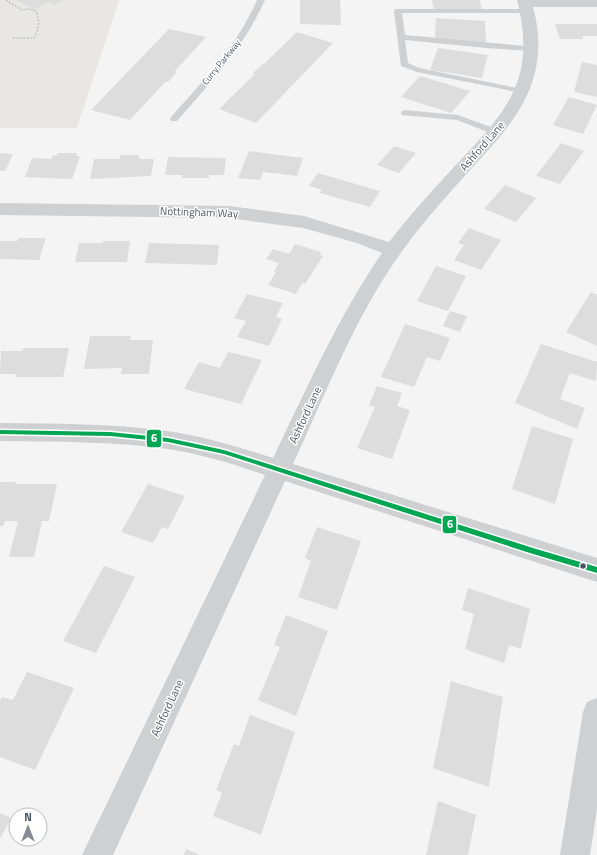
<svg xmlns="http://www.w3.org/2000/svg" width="597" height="855" font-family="'Titillium Web',sans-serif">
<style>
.commercial{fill:#e8e7e3}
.building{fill:#ddddde}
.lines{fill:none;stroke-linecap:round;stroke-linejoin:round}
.path{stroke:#bcc7c4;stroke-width:1.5;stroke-dasharray:2 1.5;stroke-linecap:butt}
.service{fill:#ced0d2;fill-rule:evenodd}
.minor{fill:#ced0d2;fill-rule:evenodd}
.tertiary{fill:#ced0d2;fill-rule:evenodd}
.bus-1-casing{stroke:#fff;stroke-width:3}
.bus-1{fill:#00a651;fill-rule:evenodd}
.bus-dot{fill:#4a5661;stroke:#fff;stroke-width:1.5}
.labels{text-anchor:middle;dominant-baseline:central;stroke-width:3;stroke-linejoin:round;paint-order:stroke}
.far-street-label{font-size:9px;fill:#4a5661;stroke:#fff}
.street-label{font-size:11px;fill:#4a5661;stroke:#fff}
.line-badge{stroke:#fff;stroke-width:1.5}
.badge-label{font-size:11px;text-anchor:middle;font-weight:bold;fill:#fff}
</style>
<rect width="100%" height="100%" fill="#f4f4f4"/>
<!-- commercial -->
<polygon class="commercial" points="0,0 119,0 77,128 0,128"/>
<!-- building -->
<g class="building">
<polygon points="16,0 64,0 55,5 49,2 35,9"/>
<polygon points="300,0 340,0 341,25 300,24"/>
<polygon points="432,0 480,0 482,10 434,10"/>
<polygon points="436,18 485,21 486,43 435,39"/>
<polygon points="555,24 597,24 597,36 582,36 583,39 560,39"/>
<polygon points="169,29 206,37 175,71 176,73 168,82 165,82 130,120 91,110"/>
<polygon points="297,32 333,43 256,123 219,109 255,74 253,73 263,64 264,64"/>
<polygon points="438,48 488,55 482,78 430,70"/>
<polygon points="582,62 597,65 597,97 574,92"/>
<polygon points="420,76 470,91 451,113 401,97"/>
<polygon points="569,97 597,105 583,134 553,125"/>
<polygon points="561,143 584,151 560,184 536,176"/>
<polygon points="394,146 416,153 399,173 377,165"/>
<polygon points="249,151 303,158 297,176 263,172 260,180 238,178"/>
<polygon points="0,153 13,154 5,171 0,171"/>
<polygon points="58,153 77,153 76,156 80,156 72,179 25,177 32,158 52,159 53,155 57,156"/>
<polygon points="120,155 139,155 139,159 154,159 151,176 90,179 94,159 120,159"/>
<polygon points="168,157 226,158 224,175 209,175 209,178 182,178 182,175 165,175"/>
<polygon points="318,173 380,191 370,207 320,193 322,190 309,186"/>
<polygon points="505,185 536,198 516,222 484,209"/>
<polygon points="469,228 501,240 481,270 454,260 464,245 458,243"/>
<polygon points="19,238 46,238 39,260 0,259 0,241 17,241"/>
<polygon points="103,241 130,241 127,262 75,262 79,243 103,243"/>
<polygon points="149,243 219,245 217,265 145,263"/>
<polygon points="295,244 321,252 320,255 323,256 305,284 302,283 296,294 268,285 276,272 274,272 279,263 266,259 273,249 289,254"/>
<polygon points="436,266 466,276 448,311 417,301"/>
<polygon points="591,292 597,295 597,346 566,332"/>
<polygon points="247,294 283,303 276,317 282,319 269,346 237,337 246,321 234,318"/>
<polygon points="450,311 467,316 460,332 443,326"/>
<polygon points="405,324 450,338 440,361 427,357 414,387 381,377"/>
<polygon points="90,336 131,336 130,340 153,340 149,374 121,374 122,368 84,369"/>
<polygon points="541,344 597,362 596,381 570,373 560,399 585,408 577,429 515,403"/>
<polygon points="23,348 69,348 63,377 15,377 16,374 0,374 1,351 22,351"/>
<polygon points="228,352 262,360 241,404 184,389 199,362 220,368"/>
<polygon points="377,386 402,393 397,406 410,410 392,459 357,448 375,407 369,405"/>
<polygon points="532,426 573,439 555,504 512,489"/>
<polygon points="0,482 16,482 15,484 57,484 49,521 42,521 34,557 9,557 18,521 5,521 3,526 0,526"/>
<polygon points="148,484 185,496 168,529 162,527 153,543 121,532"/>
<polygon points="317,527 361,541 337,610 298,597 311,561 305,558"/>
<polygon points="104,566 135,577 96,653 63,641"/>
<polygon points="468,588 530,609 521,649 509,645 504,663 465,649 474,614 462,610"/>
<polygon points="286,615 328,631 296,716 258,700 280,647 274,645"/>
<polygon points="27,672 74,688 35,770 0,757 0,701 2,697 13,700"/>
<polygon points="451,681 503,697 489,787 433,768"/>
<polygon points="250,715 295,732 261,835 213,816 222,793 216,790 234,744 239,746"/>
<polygon points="438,801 476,815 468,855 426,855"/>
<polygon points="0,813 11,818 0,839"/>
<polygon points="186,849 200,855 184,855"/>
</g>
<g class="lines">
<!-- path -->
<path class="path" d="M6,0L22,10L30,9L36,11C40,21 39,29 34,38H13"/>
<!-- service -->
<g class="service">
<path d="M257,0H265C244,47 210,83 177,121H171L170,119L171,117C204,80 237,46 257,0Z"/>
<polygon points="395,9 531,9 532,11 528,13 402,13 405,35 536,47 537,49 533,51 486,48 405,40 408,63 419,68 522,89 526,91 522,93 417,72 401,66 394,11"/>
<polygon points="405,110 458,115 499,130 500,132 496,135 493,134 457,120 402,115 401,113 402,111"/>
</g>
<!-- minor -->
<path class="minor" d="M517,0H597V7H533C542,39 540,71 524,101C511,127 490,148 470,170C446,197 421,224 400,254C355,317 326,393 293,464L597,558V582L285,481L113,855H82L265,475C233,464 201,454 168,449C112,441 56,442 0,441V423C56,424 112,423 167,431C203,436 238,447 273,458C307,388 338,317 382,253L357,243L303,228L229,218L0,215V203L229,206L304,216L389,242C409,216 431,192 453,168C505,113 538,81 517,0Z"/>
<!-- tertiary -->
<polygon class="tertiary" points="597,698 597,809 590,855 560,855 583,712 587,702"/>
<!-- bus-1 casing -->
<g class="bus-1-casing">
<polygon id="bus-1" points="0,430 110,432 168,438 224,450 533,548 597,567 597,573 533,554 224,454 168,442 110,436 0,434"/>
</g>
<!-- bus-1 -->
<use href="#bus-1" class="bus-1"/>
</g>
<!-- markers -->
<circle class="bus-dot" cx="583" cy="566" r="3.5"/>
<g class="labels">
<!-- far-street labels -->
<g class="far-street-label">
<text transform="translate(221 62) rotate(-51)">Curry Parkway</text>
</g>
<!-- street labels -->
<g class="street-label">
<text transform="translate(482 146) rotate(-49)">Ashford Lane</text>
<text transform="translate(199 212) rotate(2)">Nottingham Way</text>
<text transform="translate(305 415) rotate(-65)">Ashford Lane</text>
<text transform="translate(167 708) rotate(-65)">Ashford Lane</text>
</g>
</g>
<g class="line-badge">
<rect x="146" y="429" width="16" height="19" rx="4" fill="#00a651"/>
<rect x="442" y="515" width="15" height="19" rx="4" fill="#00a651"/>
</g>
<g class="badge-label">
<text x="154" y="442">6</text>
<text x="450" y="528">6</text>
</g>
<!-- north arrow -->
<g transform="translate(28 827)"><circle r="19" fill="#ffffff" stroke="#b7bbc0"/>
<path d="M0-3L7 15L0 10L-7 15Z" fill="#868d94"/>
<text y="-6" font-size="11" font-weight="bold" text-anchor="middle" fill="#4a5661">N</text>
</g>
</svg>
